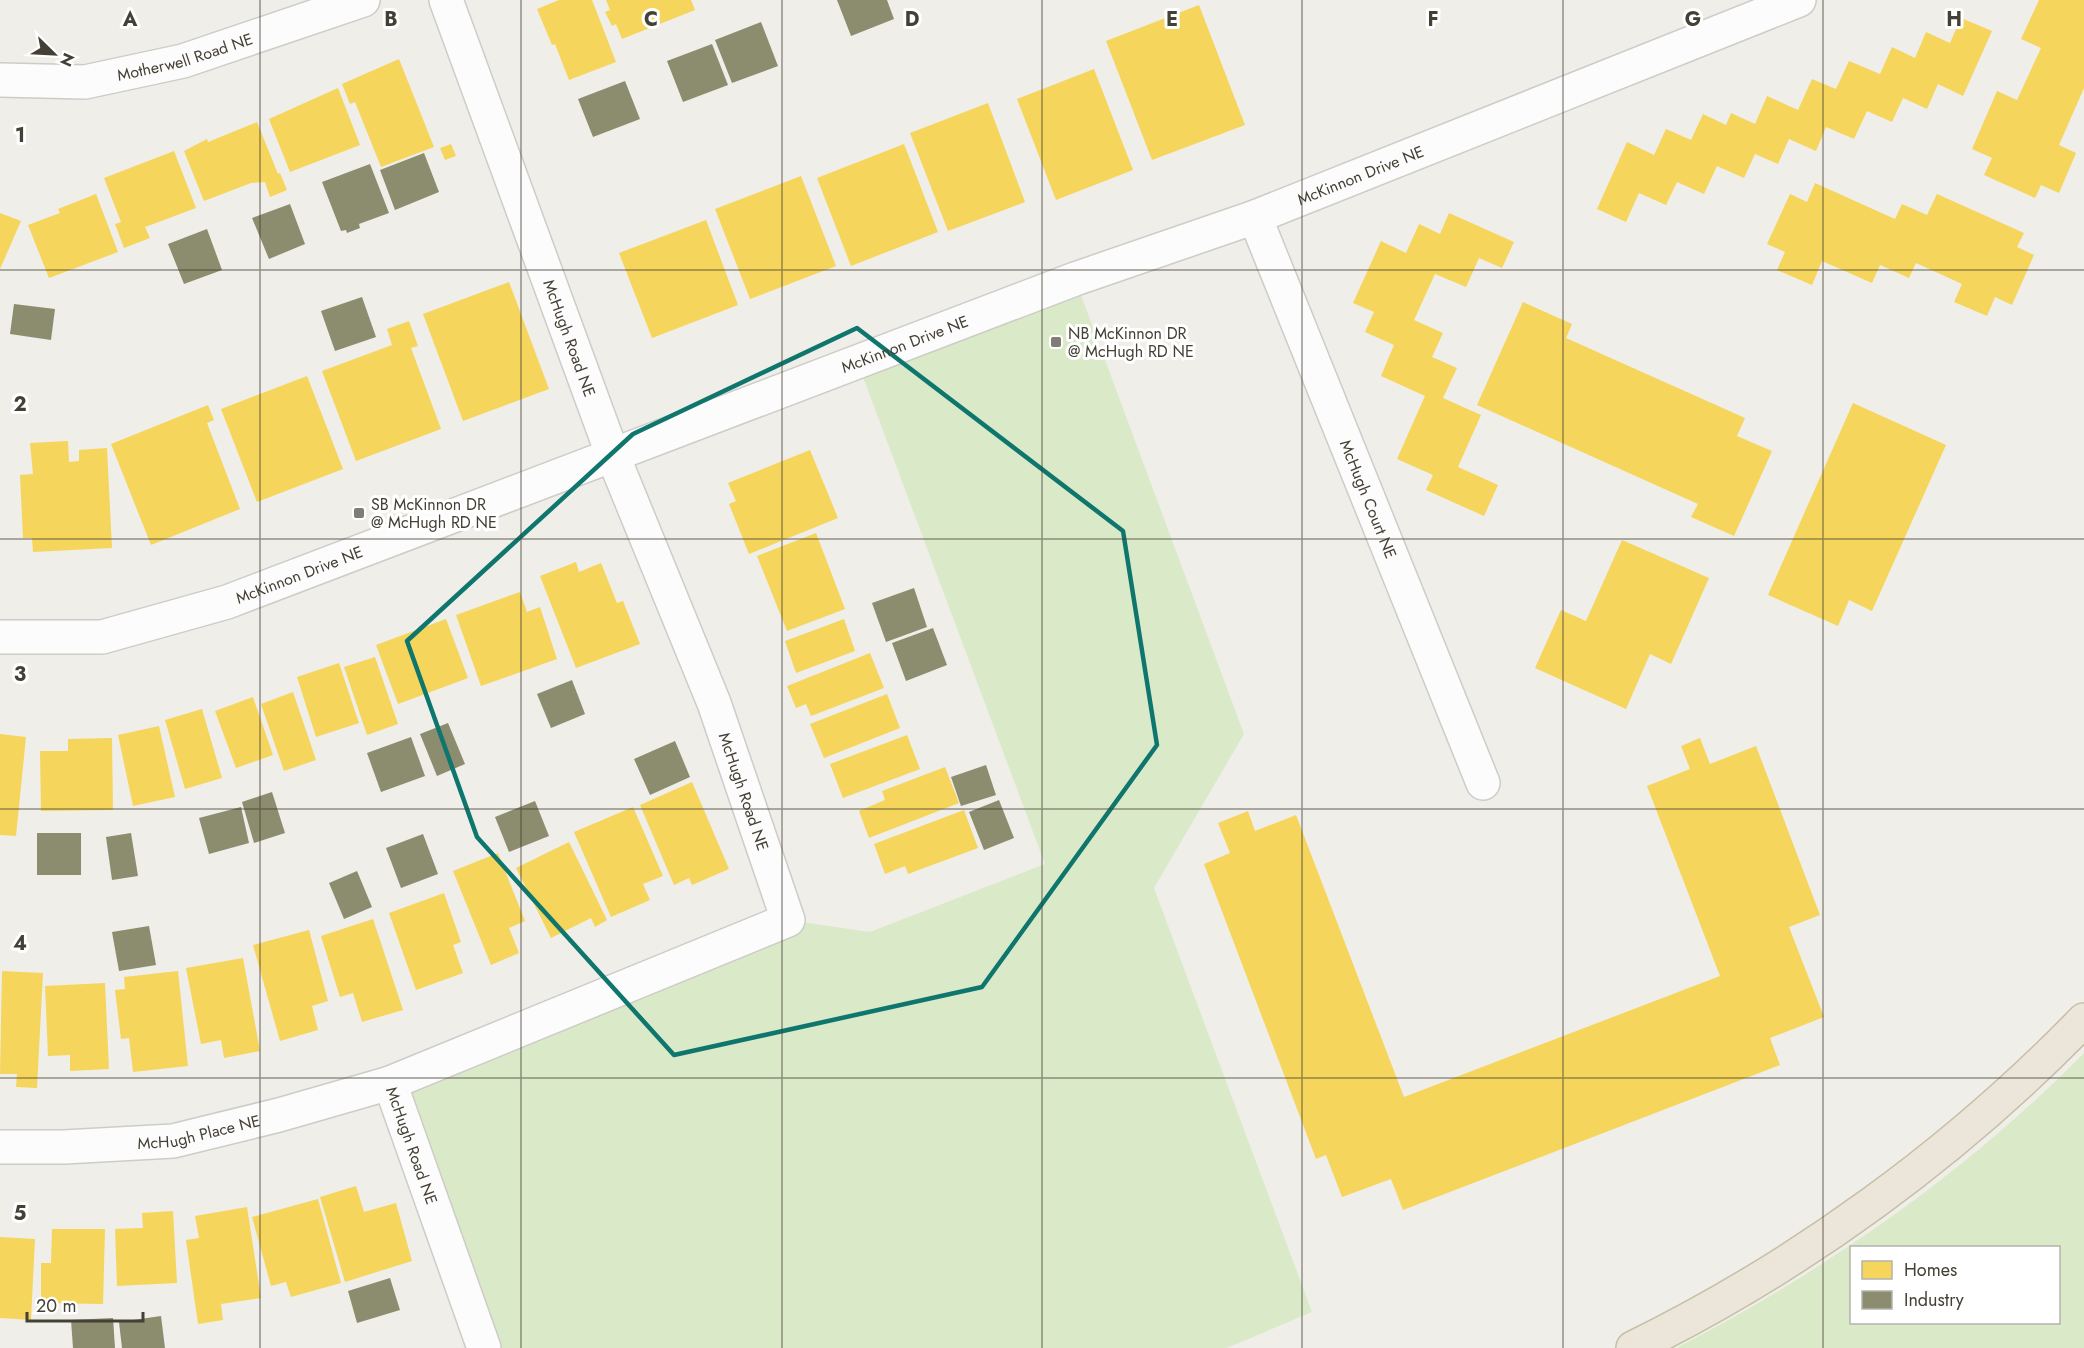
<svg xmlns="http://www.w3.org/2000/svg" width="2084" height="1348" font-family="Jost,sans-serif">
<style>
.green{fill:#daeac9;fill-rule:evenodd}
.homes{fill:#f6d55c}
.industry{fill:#8c8c6e}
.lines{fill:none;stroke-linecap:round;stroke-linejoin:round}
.minor-casing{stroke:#cdccc7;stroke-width:36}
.highway-casing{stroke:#c6bea5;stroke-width:36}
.minor{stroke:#fdfcfc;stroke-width:33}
.highway{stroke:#ebe6d9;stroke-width:33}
.marked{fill:none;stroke:#0f766e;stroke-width:4.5;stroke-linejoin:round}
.grid{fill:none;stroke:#454035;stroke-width:1.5;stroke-opacity:0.55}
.poi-dot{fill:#807d74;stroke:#fff;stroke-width:2}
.labels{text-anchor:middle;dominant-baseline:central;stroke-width:6;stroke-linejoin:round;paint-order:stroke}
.street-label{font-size:16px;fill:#454035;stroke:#fff}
.poi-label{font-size:16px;fill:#454035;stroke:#fff;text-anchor:start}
.grid-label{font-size:20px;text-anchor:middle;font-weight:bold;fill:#454035;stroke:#fff;stroke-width:6;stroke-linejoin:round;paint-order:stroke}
</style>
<rect width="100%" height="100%" fill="#efeee9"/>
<!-- green -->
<g class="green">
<polygon points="1075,279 1244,734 1154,888 1312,1312 1227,1348 484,1348 390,1083 788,920 870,932 1045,864 857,361"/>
<path d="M2084,1053V1348H1676C1825,1271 1966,1173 2084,1053ZM1852,1248H2058V1322H1852Z"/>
</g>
<!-- homes -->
<g class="homes">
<polygon points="559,0 592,0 616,62 569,80 555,44 552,45 537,9"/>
<polygon points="606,0 691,0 695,10 622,39 616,24 612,26 605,12 610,10"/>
<polygon points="2039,0 2084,0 2084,88 2059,145 2076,153 2059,193 2041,185 2035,198 1984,175 1992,158 1972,149 1997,91 2017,100 2041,48 2021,39"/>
<polygon points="1199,5 1245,125 1152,160 1106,41"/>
<polygon points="1961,18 1992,31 1963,96 1938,84 1927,109 1903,98 1892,122 1867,111 1854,139 1826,127 1816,151 1789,139 1778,164 1755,154 1744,178 1717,166 1704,194 1677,182 1666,205 1639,193 1626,222 1597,209 1627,142 1654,155 1666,129 1691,140 1703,114 1726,125 1731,113 1755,124 1767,96 1798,110 1812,79 1836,89 1849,61 1880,74 1892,47 1915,58 1926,32 1950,43"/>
<polygon points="399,59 434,147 381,167 355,102 350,104 342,84"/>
<polygon points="1094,69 1133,170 1056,200 1017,99"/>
<polygon points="338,88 360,145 290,172 269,119"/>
<polygon points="988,103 1025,202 948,231 910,133"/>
<polygon points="257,122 278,174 280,173 287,190 270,197 265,182 251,183 204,201 184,151 207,139 208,142"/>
<polygon points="451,144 456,156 445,160 440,148"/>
<polygon points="904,144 938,232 851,266 817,178"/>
<polygon points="174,151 196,208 145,227 150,238 124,248 115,224 121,222 104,178"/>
<polygon points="801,176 836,266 750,299 715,209"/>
<polygon points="1815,183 1895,219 1902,204 1927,215 1937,194 2024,233 2017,247 2034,255 2012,305 1995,297 1987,316 1954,302 1962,284 1916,263 1909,278 1880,265 1872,283 1822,261 1812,285 1777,270 1785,252 1767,244 1790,194 1807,202"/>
<polygon points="96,194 118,252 49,278 28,225 60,213 58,209"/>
<polygon points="0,213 21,221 0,269"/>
<polygon points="1449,213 1514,242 1502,268 1479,258 1466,287 1435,274 1414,320 1443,333 1432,357 1457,368 1443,398 1481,415 1458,467 1498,485 1484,516 1426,490 1433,475 1397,459 1425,396 1381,376 1394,345 1365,332 1374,312 1353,303 1381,241 1406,253 1419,224 1440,234"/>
<polygon points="706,220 738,305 652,338 619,253"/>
<polygon points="509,282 549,389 463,421 423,314"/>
<polygon points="1523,302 1572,324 1566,338 1745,418 1737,436 1772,451 1734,536 1691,517 1698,504 1477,405"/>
<polygon points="409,321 418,346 411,348 441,429 356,461 322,371 392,345 387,329"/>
<polygon points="307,376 343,469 257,502 221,409"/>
<polygon points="1853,403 1946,445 1872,611 1849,600 1838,626 1768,595"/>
<polygon points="208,405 214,420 207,423 240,509 151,545 111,444"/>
<polygon points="68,441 69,462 79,461 79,450 107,448 112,548 33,552 32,538 23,538 20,475 33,474 30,443"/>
<polygon points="810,450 838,518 749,554 729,504 736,501 728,483"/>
<polygon points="816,533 845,609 787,631 757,556"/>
<polygon points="1622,540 1709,578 1671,664 1650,654 1626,709 1535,668 1561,610 1586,621"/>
<polygon points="576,562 579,572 601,563 617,603 623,601 640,644 576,668 540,576"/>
<polygon points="520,592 527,612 540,607 557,659 481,686 456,615"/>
<polygon points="446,619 468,678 398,704 376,645"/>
<polygon points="844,619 855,651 796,673 785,641"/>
<polygon points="870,653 884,688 811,716 806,704 796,708 787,686"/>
<polygon points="375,657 398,724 367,735 344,667"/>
<polygon points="339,663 359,723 316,737 297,677"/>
<polygon points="293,692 316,760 284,771 261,704"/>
<polygon points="887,694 900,728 824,758 810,724"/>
<polygon points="253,697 273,755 236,768 215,711"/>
<polygon points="202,709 222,778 185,789 165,720"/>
<polygon points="159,726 175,797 133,806 118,735"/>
<polygon points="0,734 26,737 16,836 0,835"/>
<polygon points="907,735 920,769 843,798 830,764"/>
<polygon points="112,738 113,810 41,811 40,751 68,751 68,739"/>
<polygon points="1700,738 1710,764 1756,746 1820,915 1789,927 1824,1017 1770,1038 1780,1065 1403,1210 1391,1179 1342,1197 1326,1155 1316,1159 1204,864 1230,853 1218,823 1248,811 1255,831 1296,815 1404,1097 1720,976 1647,786 1690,769 1681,746"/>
<polygon points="945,767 959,803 869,838 859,811 885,800 882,791"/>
<polygon points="692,782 729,869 692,885 689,878 674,885 640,805"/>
<polygon points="633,807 663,876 643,884 650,900 611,917 574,832"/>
<polygon points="964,810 978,848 908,874 905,866 885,874 874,844"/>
<polygon points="569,842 607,920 595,927 591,918 551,938 516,868"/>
<polygon points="498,853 525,921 509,928 519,953 491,965 453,871"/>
<polygon points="444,893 461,942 453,945 463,973 416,990 389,913"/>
<polygon points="373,919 403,1010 362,1022 353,993 340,997 321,936"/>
<polygon points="309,930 328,1001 312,1006 318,1030 280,1041 253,945"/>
<polygon points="243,958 260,1051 224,1058 221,1040 201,1044 186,968"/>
<polygon points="2,971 43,973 37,1088 16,1087 17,1074 0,1074"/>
<polygon points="178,971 188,1066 133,1072 129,1038 121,1039 115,990 125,989 124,977"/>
<polygon points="105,983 109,1069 70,1071 70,1055 48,1056 45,986"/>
<polygon points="356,1186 364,1212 396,1203 412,1261 345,1282 320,1197"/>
<polygon points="318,1199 341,1283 291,1297 286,1282 271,1286 252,1217"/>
<polygon points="247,1207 261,1298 221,1304 223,1320 198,1324 186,1240 199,1238 195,1216"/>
<polygon points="173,1211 177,1283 117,1286 115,1229 143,1228 142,1213"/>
<polygon points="52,1229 105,1229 103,1304 41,1303 41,1263 51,1263"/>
<polygon points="0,1237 35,1239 31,1320 0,1318"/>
</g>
<!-- industry -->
<g class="industry">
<polygon points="837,0 887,0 894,19 851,36"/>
<polygon points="761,22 778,66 732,83 715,40"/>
<polygon points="712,44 728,85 683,102 667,61"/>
<polygon points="625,81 640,119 593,137 578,99"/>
<polygon points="424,153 439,192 395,210 380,170"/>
<polygon points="370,164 389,213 359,224 360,228 347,233 346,230 341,231 322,182"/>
<polygon points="290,204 305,244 269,259 252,218"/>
<polygon points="207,229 222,270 184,284 168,244"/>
<polygon points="362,297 376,337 335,351 321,311"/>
<polygon points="14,304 55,309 51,340 10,334"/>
<polygon points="914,588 927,627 886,642 872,603"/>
<polygon points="933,628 947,665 906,681 892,643"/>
<polygon points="572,680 585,714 551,728 537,694"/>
<polygon points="448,723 465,764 437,776 420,734"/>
<polygon points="411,737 425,776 381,792 367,753"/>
<polygon points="675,741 690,777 650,795 634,759"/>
<polygon points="986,765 996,795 961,806 951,777"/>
<polygon points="272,792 285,833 254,843 242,802"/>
<polygon points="999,800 1014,838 984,850 969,812"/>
<polygon points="535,801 549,836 509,852 495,817"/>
<polygon points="241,807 249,843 209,854 199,818"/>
<rect x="37" y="833" width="44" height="42"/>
<polygon points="131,833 138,876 112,880 106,837"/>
<polygon points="423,834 438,874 401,888 386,848"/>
<polygon points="357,871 372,907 344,919 329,883"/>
<polygon points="149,926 156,965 119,971 112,932"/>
<polygon points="390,1278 400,1310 357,1323 348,1291"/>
<polygon points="161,1316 165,1348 122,1348 119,1322"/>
<polygon points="113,1318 115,1348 73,1348 71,1320"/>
</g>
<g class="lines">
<!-- minor casing -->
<g class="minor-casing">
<g id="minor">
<path id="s1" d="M446,0L613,456L714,703L788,920L390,1083L484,1348"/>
<path id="s2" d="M0,80L85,82L183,61L363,0"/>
<path id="s3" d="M1255,217L1483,783"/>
<path id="s4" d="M0,637H102L227,602L1075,279L1255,217L1799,0"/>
<path id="s5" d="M0,1147H64L173,1141L279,1115L390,1083"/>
</g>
</g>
<!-- highway casing -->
<g class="highway-casing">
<path id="highway" d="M1633,1348C1800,1266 1955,1153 2084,1020"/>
</g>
<!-- minor -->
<use href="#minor" class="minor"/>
<!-- highway -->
<use href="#highway" class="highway"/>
</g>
<!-- marked area -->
<path class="marked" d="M857,328L1123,531L1157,745L982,987L674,1055L477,837L407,641L633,434Z"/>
<!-- grid -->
<path class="grid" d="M260,0V1348M521,0V1348M782,0V1348M1042,0V1348M1302,0V1348M1563,0V1348M1823,0V1348M0,270H2084M0,539H2084M0,809H2084M0,1078H2084"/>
<!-- markers -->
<g class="poi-dot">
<rect x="1050" y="336" width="12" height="12" rx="3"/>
<rect x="353" y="507" width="12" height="12" rx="3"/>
</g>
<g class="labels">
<!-- street labels -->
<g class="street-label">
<text stroke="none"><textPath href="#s2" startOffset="188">Motherwell Road NE</textPath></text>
<text stroke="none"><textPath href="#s4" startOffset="1443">McKinnon Drive NE</textPath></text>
<text stroke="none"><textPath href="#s1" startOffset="360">McHugh Road NE</textPath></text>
<text stroke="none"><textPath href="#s4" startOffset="957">McKinnon Drive NE</textPath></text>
<text stroke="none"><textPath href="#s3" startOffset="304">McHugh Court NE</textPath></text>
<text stroke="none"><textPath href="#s4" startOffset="309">McKinnon Drive NE</textPath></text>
<text stroke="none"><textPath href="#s1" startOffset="846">McHugh Road NE</textPath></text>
<text stroke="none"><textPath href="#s5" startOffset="200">McHugh Place NE</textPath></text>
<text stroke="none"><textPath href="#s1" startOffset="1478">McHugh Road NE</textPath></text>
</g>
<!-- poi labels -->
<g class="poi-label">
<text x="1068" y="333">NB McKinnon DR<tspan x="1068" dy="18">@ McHugh RD NE</tspan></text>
<text x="371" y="504">SB McKinnon DR<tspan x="371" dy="18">@ McHugh RD NE</tspan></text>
</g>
</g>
<g class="grid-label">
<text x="130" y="26">A</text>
<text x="391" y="26">B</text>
<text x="651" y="26">C</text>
<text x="912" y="26">D</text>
<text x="1172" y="26">E</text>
<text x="1433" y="26">F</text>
<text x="1693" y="26">G</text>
<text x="1954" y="26">H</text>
<text x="20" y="142">1</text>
<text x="20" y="411">2</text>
<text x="20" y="681">3</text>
<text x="20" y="950">4</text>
<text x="20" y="1220">5</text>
</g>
<!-- legend -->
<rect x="1850" y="1246" width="210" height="78" fill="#ffffff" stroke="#b5b3ae" stroke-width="1.5"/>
<rect x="1862" y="1261" width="30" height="18" fill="#f6d55c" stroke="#b5b3ae" stroke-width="1.5"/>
<text x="1904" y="1276" font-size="18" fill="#454035">Homes</text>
<rect x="1862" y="1291" width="30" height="18" fill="#8c8c6e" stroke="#b5b3ae" stroke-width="1.5"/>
<text x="1904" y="1306" font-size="18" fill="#454035">Industry</text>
<!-- north arrow -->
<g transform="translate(54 54) rotate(114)" stroke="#ffffff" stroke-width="4.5" paint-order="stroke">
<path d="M0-4.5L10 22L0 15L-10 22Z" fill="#454035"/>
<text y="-9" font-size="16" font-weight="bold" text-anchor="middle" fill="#454035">N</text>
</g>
<!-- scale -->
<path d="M27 1312v9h116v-9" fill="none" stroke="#454035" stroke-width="3"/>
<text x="36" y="1312" font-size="18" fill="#454035" stroke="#ffffff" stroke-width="4.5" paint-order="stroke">20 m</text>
</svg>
